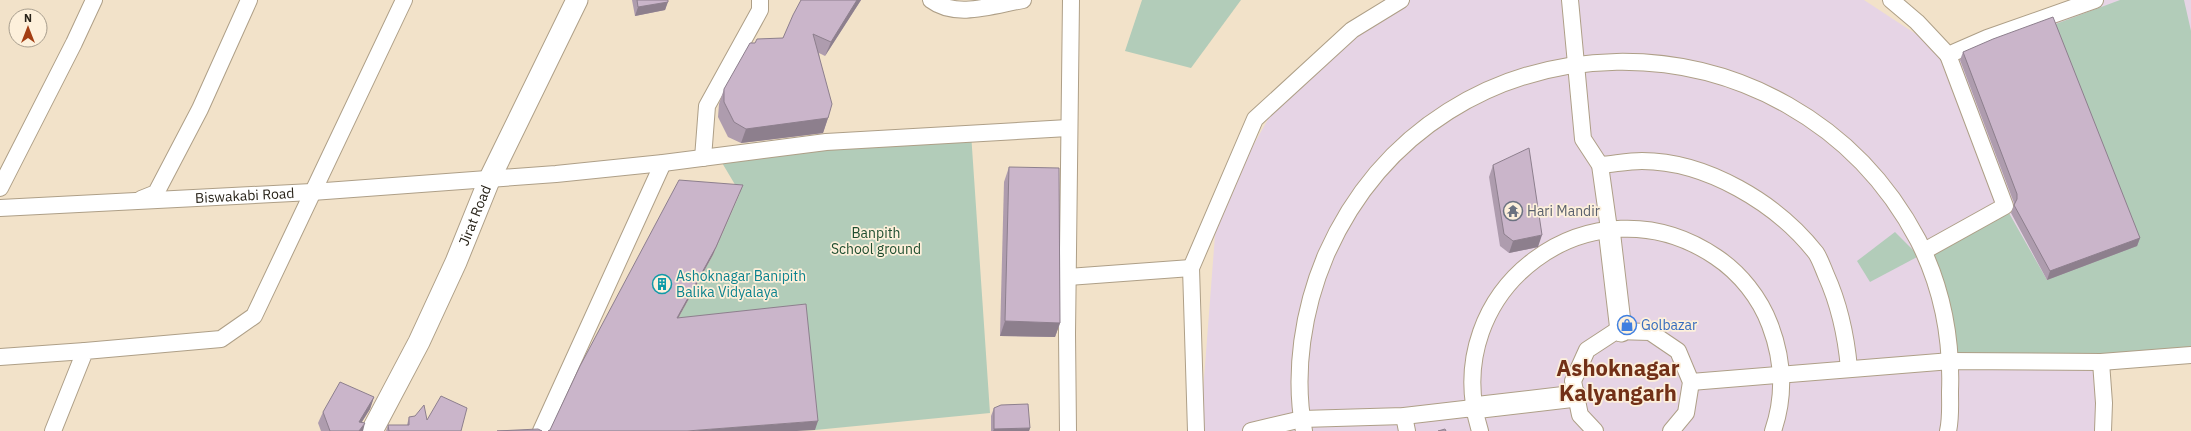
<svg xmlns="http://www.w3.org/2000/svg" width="2191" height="431" font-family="'IBM Plex Sans',sans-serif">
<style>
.commercial{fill:#e6d4e5}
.green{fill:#b2ccb9}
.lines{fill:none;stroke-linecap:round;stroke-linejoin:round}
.minor-casing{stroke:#ae9f87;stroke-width:18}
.major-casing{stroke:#ae9f87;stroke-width:23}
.minor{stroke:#fff;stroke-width:16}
.major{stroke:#fff;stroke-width:21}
.wall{fill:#ae9cae}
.shaded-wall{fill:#8d7f8d}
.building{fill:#cab5ca;stroke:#8d7f8d}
.labels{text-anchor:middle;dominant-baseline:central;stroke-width:3.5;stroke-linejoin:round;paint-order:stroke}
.street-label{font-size:14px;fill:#29241a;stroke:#fdf0db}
.worship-label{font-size:14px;fill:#5b616d;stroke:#fdf0db;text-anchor:start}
.park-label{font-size:14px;fill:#1f4e30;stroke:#fdf0db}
.culture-label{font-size:14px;fill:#0d838f;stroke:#fdf0db;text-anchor:start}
.shop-label{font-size:14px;fill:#366cbe;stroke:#fdf0db;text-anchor:start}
.town-label{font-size:22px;font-weight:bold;fill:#723017;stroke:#fdf0db}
</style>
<rect width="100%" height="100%" fill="#f2e2c9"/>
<!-- commercial -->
<polygon class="commercial" points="1402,0 1864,0 1948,55 2099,0 2191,0 2191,356 2101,362 2096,431 1200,431 1217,209 1283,93"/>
<!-- green -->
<g class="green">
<polygon points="1142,0 1241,0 1191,68 1125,51"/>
<polygon points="2120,0 2184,0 2191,31 2191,355 1951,361 1924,251 2005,206 2047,280 2053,25"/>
<polygon points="971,133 990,413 815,430 802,313 674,326 713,255 740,193 718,156"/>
<polygon points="1895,232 1919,256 1870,282 1857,261"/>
</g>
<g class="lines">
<!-- minor casing -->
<g class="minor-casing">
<g id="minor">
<path d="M931,0C956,19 994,5 1023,0"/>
<polyline points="1570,0 1583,139 1600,165 1609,229"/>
<polyline points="1891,0 1917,22 1948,55 1987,38 2095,0"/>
<polyline points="703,158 707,106 760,10 760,0"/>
<path d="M1600,165C1614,164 1628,161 1642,161C1706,161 1777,203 1816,253C1820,259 1823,268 1826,275C1840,306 1846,335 1849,368"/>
<polyline points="0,188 74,43 94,0"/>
<polyline points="141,199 156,193 200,109 249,0"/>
<path id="s1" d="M0,208L312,192L556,174L663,163L826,142L1068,128"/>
<polyline points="1924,251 2005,206 1948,55"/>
<polyline points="1068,277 1191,268"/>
<polyline points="0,357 85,351"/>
<polyline points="2101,362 2104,403 2103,431"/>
<polyline points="1691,382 1951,361 2101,362 2191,355"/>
<polyline points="1404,416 1407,431"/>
<polyline points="53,431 85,351 221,339 254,316 404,0"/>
<polyline points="541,431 663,163"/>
<polyline points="1068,431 1067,334 1071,0"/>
<polyline points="1196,431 1191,268 1255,119 1352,30 1401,0"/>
<polyline points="1251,431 1302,419 1404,416 1473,408"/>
<path d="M1304,431C1293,373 1303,309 1326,255C1439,0 1791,0 1918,240C1942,287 1952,339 1950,392C1950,405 1951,418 1948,431"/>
<path d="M1480,431C1436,289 1593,173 1716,257C1740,273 1760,298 1770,325C1783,359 1785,396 1773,431"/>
<polyline points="1595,431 1580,415 1573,381 1587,350 1616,331 1650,332 1678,351 1691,382 1686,413 1671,431"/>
</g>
</g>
<!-- major casing -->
<g class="major-casing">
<g id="major">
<polyline points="1609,229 1621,331"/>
<polyline points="1473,408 1576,396"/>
<path id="s2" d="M372,431L419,342L456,262L490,178L577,0"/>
</g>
</g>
<!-- minor -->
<use href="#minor" class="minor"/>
<!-- major -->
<use href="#major" class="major"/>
</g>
<!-- wall -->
<g class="wall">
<polygon points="632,0 668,0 665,10 635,16"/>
<polygon points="801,0 861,0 825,56 819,53 828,118 823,133 741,143 728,137 718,117 719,104 724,89 755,43 783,38"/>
<polygon points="1963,52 2140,238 2137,246 2047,280 2011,213 2014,205 2014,203 1960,60"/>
<polygon points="1493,165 1538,247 1509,253 1500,246 1489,177"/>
<polygon points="1009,167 1060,323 1055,337 1000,336 1004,182"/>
<polygon points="374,397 370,409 362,422 363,431 321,431 318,423 323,412"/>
<polygon points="994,408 1030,428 1029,431 991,431 991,416"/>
<polygon points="409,417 427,420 461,431 386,431 388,425 407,425"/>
</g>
<!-- shaded-wall -->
<g class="shaded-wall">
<polygon points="857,0 861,0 825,56 831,42"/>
<polygon points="668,2 665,10 635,16 638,7"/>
<polygon points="828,118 823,133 741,143 746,129"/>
<polygon points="743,185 713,255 674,326 677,318"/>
<polygon points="1542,235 1538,247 1509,253 1513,241"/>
<polygon points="2140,238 2137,246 2047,280 2050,271"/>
<polygon points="1005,321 1060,323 1055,337 1000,336"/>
<polygon points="374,397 370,409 356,431 359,422"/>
<polygon points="818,421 815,430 797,431 687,431"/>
<polygon points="365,423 363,431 359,431"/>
<polygon points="1030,428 1029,431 993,431 994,429"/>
</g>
<!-- building -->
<g class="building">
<polygon points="637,0 668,0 668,2 638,7"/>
<polygon points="801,0 857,0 831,42 813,34 832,104 828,118 746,129 734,122 724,102 724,89 750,43 755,43 757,39 783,38 793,15"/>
<polygon points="2053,17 2140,238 2050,271 2014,205 2017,199 2017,194 1963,52 1993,39"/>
<polygon points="1529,148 1542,235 1513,241 1504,234 1493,165"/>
<polygon points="1009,167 1059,168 1060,323 1005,321"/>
<polygon points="679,180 743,185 716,247 677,318 806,304 818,421 687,431 548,431 550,430 580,366"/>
<polygon points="340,382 374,397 359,422 365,423 359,431 330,431 323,412"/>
<polygon points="441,396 467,408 461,431 389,431 388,425 409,425 409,417 415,416 424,405 427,420"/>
<polygon points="1028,404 1030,428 994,429 994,408 1001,405"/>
<polygon points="538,429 542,431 497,431"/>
<polygon points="1445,429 1446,431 1438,431"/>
</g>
<!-- icons -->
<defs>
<g id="temple-ring" transform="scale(1)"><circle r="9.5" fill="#fdf0db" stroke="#6b7280" stroke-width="1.5"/><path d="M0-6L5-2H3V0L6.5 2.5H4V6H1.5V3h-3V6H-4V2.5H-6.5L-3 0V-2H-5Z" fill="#6b7280"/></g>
<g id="building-ring" transform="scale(1)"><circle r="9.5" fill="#fdf0db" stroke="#0f9aa8" stroke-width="1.5"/><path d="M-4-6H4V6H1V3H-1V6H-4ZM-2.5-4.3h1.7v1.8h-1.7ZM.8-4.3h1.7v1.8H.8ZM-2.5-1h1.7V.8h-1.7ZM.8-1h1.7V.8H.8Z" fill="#0f9aa8"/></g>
<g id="shop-ring" transform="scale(1)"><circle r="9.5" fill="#fdf0db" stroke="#3f7fe0" stroke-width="1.5"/><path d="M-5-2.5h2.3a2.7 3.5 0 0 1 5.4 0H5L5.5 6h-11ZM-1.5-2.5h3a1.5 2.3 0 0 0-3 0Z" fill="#3f7fe0"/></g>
</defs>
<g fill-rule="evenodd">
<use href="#temple-ring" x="1513" y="211"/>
<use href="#building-ring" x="662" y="284"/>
<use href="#shop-ring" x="1627" y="325"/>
</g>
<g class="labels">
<!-- street labels -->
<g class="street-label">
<text stroke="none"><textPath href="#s1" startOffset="245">Biswakabi Road</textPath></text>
<text stroke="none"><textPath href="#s2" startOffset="239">Jirat Road</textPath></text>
</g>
<!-- worship labels -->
<g class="worship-label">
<text x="1527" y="211">Hari Mandir</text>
</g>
<!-- park labels -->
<g class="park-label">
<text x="876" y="233">Banpith<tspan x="876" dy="16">School ground</tspan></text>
</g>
<!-- culture labels -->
<g class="culture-label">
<text x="676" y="276">Ashoknagar Banipith<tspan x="676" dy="16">Balika Vidyalaya</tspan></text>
</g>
<!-- shop labels -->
<g class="shop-label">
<text x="1641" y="325">Golbazar</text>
</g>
<!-- town labels -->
<g class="town-label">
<text x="1618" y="367">Ashoknagar<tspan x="1618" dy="25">Kalyangarh</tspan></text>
</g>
</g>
<!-- north arrow -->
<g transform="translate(28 28)"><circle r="19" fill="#fdf0db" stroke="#a89e8e"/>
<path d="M0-3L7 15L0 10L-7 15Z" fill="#a33e13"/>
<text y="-6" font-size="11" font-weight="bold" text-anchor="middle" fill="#29241a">N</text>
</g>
</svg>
